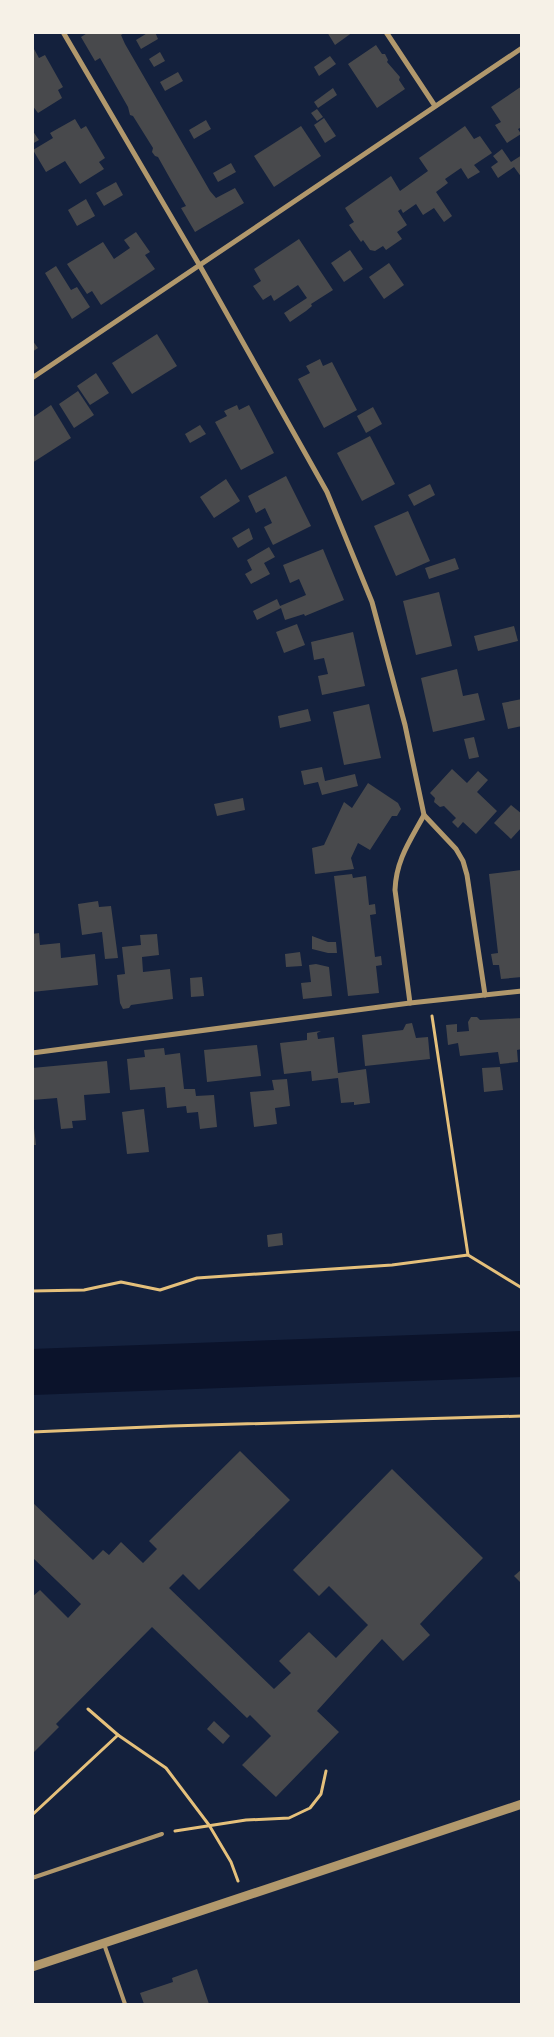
<svg xmlns="http://www.w3.org/2000/svg" width="554" height="2037" font-family="'Space Grotesk',sans-serif">
<style>
.lines{fill:none;stroke-linecap:round;stroke-linejoin:round}
.river{stroke:#0b132b;stroke-width:46}
.building{fill:#48494c}
.path{stroke:#e5c07b;stroke-width:3}
.service{stroke:#b1986c;stroke-width:4}
.minor{stroke:#b1986c;stroke-width:5}
.tertiary{stroke:#b1986c;stroke-width:9}
</style>
<rect width="100%" height="100%" fill="#14213d"/>
<g class="lines">
<!-- river -->
<polyline class="river" points="32,1372 522,1354"/>
</g>
<!-- building -->
<g class="building">
<polygon points="89,32 126,32 121,35 125,44 210,191 216,198 235,188 244,203 195,232 181,208 186,206 172,182 158,157 155,156 152,152 153,148 133,116 130,115 128,107 100,58 95,61 81,37"/>
<polygon points="149,32 155,32 158,39 141,49 136,40"/>
<polygon points="327,32 353,32 335,45"/>
<polygon points="376,45 382,54 385,54 388,60 387,62 400,77 399,80 405,89 377,108 348,64"/>
<polygon points="34,49 39,58 45,55 63,87 58,90 62,98 38,113 32,105"/>
<polygon points="160,52 165,61 154,67 149,59"/>
<polygon points="330,56 336,64 319,76 314,67"/>
<polygon points="178,72 183,81 165,91 160,82"/>
<polygon points="522,86 522,127 518,129 521,134 507,143 495,125 501,122 491,107"/>
<polygon points="333,88 337,95 318,108 314,102"/>
<polygon points="317,109 323,117 317,121 311,113"/>
<polygon points="324,118 336,136 325,143 314,125"/>
<polygon points="75,119 81,129 86,126 105,158 99,162 104,169 80,184 65,161 46,172 33,150 53,138 50,133"/>
<polygon points="206,120 211,129 194,139 189,130"/>
<polygon points="301,126 321,156 274,187 254,156"/>
<polygon points="465,126 474,139 480,136 492,153 474,165 480,172 468,179 461,168 445,179 448,183 436,192 452,216 444,222 434,208 423,215 416,204 403,213 401,209 398,211 407,225 397,232 402,239 386,250 383,246 375,251 370,250 363,240 361,242 349,225 354,222 345,208 391,176 400,191 428,171 419,158"/>
<polygon points="32,130 39,140 32,144"/>
<polygon points="502,149 511,162 522,155 522,178 514,167 498,178 491,167 498,162 493,156"/>
<polygon points="231,163 236,172 218,182 213,173"/>
<polygon points="116,182 123,195 104,206 96,193"/>
<polygon points="86,199 95,216 77,226 68,210"/>
<polygon points="136,232 150,252 145,255 155,269 101,305 92,291 87,294 67,264 103,242 114,259 130,248 124,240"/>
<polygon points="299,239 333,290 311,304 312,306 306,311 290,322 284,313 307,298 298,285 274,301 271,295 263,300 253,286 261,281 254,269"/>
<polygon points="350,250 363,269 344,282 331,263"/>
<polygon points="389,263 404,285 384,299 369,277"/>
<polygon points="56,266 71,290 77,287 90,307 72,319 45,273"/>
<polygon points="157,334 177,366 132,394 112,363"/>
<polygon points="32,340 38,348 32,352"/>
<polygon points="320,359 323,366 332,362 357,410 324,428 298,379 310,373 306,366"/>
<polygon points="96,373 109,393 90,405 77,386"/>
<polygon points="78,391 94,415 74,428 59,404"/>
<polygon points="51,405 71,438 32,463 32,418"/>
<polygon points="237,405 239,410 249,405 274,453 241,470 215,422 227,416 224,411"/>
<polygon points="373,407 382,424 366,433 357,416"/>
<polygon points="200,425 206,434 190,443 185,434"/>
<polygon points="370,436 395,484 362,501 337,453"/>
<polygon points="286,476 311,526 273,545 264,527 272,523 265,508 256,513 248,496"/>
<polygon points="226,479 240,501 214,518 200,497"/>
<polygon points="430,484 435,495 414,506 408,495"/>
<polygon points="408,511 430,561 396,576 374,526"/>
<polygon points="249,528 253,539 238,548 232,538"/>
<polygon points="269,547 275,557 264,563 270,574 251,584 245,574 252,570 247,560"/>
<polygon points="323,549 344,600 305,616 304,614 285,620 281,608 257,620 253,611 277,599 280,606 306,595 299,579 290,583 283,565"/>
<polygon points="455,558 459,569 429,579 425,568"/>
<polygon points="439,592 452,646 416,655 403,601"/>
<polygon points="297,624 305,645 284,653 276,632"/>
<polygon points="514,626 518,641 478,651 474,636"/>
<polygon points="353,632 365,686 322,695 318,676 328,674 324,658 314,660 311,642"/>
<polygon points="457,669 463,696 478,693 485,720 433,732 421,678"/>
<polygon points="522,699 522,726 508,729 502,703"/>
<polygon points="369,704 381,758 344,765 333,712"/>
<polygon points="308,709 311,721 280,728 278,716"/>
<polygon points="474,737 479,757 469,759 464,739"/>
<polygon points="322,767 325,781 355,774 358,786 322,795 318,782 304,785 301,771"/>
<polygon points="452,769 467,783 478,771 488,780 477,792 497,811 476,834 463,822 458,828 452,822 456,818 444,806 440,807 434,802 435,798 430,793"/>
<polygon points="368,783 398,803 401,809 397,816 392,816 370,850 358,843 351,858 354,869 315,874 312,848 324,845 344,802 352,808"/>
<polygon points="243,798 245,810 217,816 214,804"/>
<polygon points="511,805 522,814 522,827 511,839 494,823"/>
<polygon points="521,870 522,977 501,979 499,965 493,965 491,954 498,953 489,874"/>
<polygon points="352,874 353,878 366,876 369,905 375,904 376,914 370,915 375,957 381,956 382,965 376,966 379,993 348,996 334,876"/>
<polygon points="98,901 99,907 111,906 118,958 105,959 102,932 82,935 78,904"/>
<polygon points="39,933 40,945 60,943 61,958 95,954 98,985 32,992 32,934"/>
<polygon points="157,934 159,955 142,957 143,972 170,969 173,999 131,1005 129,1008 123,1009 120,1003 117,975 125,974 122,947 141,945 140,935"/>
<polygon points="312,936 328,942 336,942 337,953 328,953 312,949"/>
<polygon points="300,952 302,966 286,967 285,954"/>
<polygon points="316,964 329,967 332,996 303,999 301,983 311,982 309,965"/>
<polygon points="202,977 204,996 191,997 190,978"/>
<polygon points="471,1017 477,1017 480,1020 522,1018 522,1049 517,1050 518,1062 500,1064 498,1052 460,1056 458,1043 448,1045 446,1025 457,1024 457,1032 469,1031 468,1022"/>
<polygon points="412,1023 416,1038 428,1037 430,1059 365,1066 362,1035 403,1030 406,1024"/>
<polygon points="321,1031 317,1033 318,1039 334,1037 338,1073 366,1069 370,1103 354,1105 354,1102 341,1103 338,1078 312,1081 311,1071 284,1074 280,1043 307,1040 307,1033"/>
<polygon points="257,1045 261,1076 207,1082 204,1050"/>
<polygon points="164,1048 165,1055 180,1053 184,1089 195,1089 196,1096 214,1095 217,1127 200,1129 198,1112 187,1113 186,1106 167,1108 165,1087 130,1090 127,1059 145,1057 144,1050"/>
<polygon points="107,1061 110,1093 84,1095 86,1120 72,1121 73,1128 61,1129 57,1098 32,1100 32,1068"/>
<polygon points="500,1067 503,1090 484,1092 482,1068"/>
<polygon points="287,1079 290,1106 275,1108 277,1124 254,1127 250,1092 274,1090 272,1080"/>
<polygon points="144,1109 149,1152 127,1154 122,1112"/>
<polygon points="32,1128 34,1128 36,1145 32,1145"/>
<polygon points="282,1233 283,1245 268,1247 267,1235"/>
<polygon points="240,1451 290,1500 199,1590 183,1574 169,1588 274,1689 291,1673 279,1661 309,1632 336,1658 368,1625 329,1586 319,1596 293,1570 392,1469 483,1558 420,1624 430,1635 403,1661 382,1639 317,1711 339,1732 276,1797 242,1765 271,1736 250,1715 247,1718 152,1627 56,1724 59,1727 32,1754 32,1597 40,1590 68,1618 81,1604 32,1557 32,1502 93,1560 103,1550 109,1555 121,1542 143,1563 157,1549 149,1541"/>
<polygon points="522,1569 522,1584 514,1576"/>
<polygon points="214,1721 230,1736 223,1744 207,1729"/>
<polygon points="197,1969 209,2004 144,2004 140,1993 173,1982 172,1978"/>
</g>
<g class="lines">
<!-- path -->
<g class="path">
<polyline points="468,1255 522,1288"/>
<polyline points="32,1291 84,1290 121,1282 160,1290 197,1278 392,1265 468,1255 432,1016"/>
<polyline points="32,1432 171,1426 522,1416"/>
<polyline points="88,1709 118,1735 166,1768 209,1825 231,1862 238,1881"/>
<polyline points="32,1815 118,1735"/>
<polyline points="175,1831 246,1820 289,1818 310,1808 321,1794 326,1771"/>
</g>
<!-- service -->
<g class="service">
<polyline points="32,1878 162,1834"/>
<polyline points="104,1944 125,2004"/>
</g>
<!-- minor -->
<g class="minor">
<polyline points="63,32 200,266 327,492 372,602 405,725 424,815 456,849 463,861 467,875 485,995"/>
<polyline points="386,32 435,106"/>
<polyline points="32,378 522,48"/>
<path d="M410,1003L395,890C396,860 410,841 424,815"/>
<polyline points="32,1053 410,1003 522,991"/>
</g>
<!-- tertiary -->
<polyline class="tertiary" points="32,1967 522,1804"/>
</g>
<!-- border -->
<rect width="554" height="2037" fill="none" stroke="#f6f1e7" stroke-width="68"/>
</svg>
